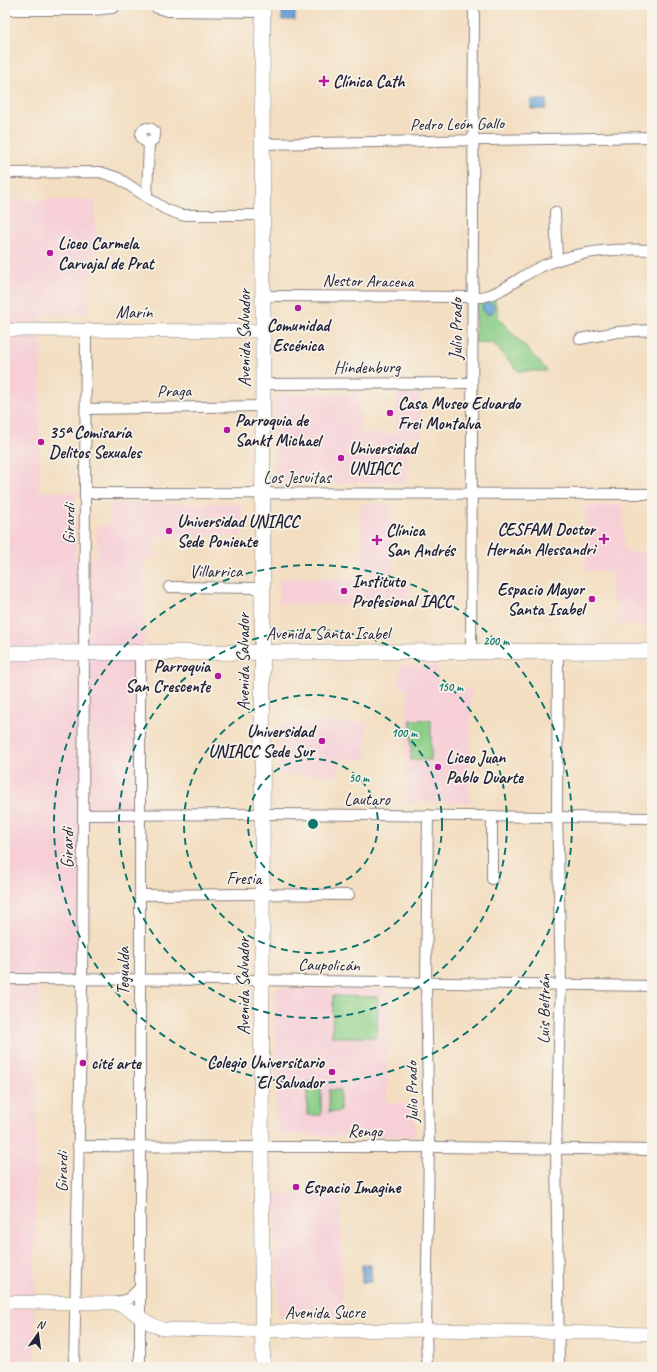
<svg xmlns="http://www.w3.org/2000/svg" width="657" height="1372" font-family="Caveat,sans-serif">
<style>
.built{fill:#f6cfd7}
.green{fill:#8ace87;stroke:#567861}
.water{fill:#6aa3d9;stroke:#46628a}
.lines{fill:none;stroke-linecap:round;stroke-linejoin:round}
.minor-casing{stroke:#8a807e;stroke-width:12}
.tertiary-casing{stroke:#8a807e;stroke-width:14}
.secondary-casing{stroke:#8a807e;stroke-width:16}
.primary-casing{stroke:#8a807e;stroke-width:18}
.minor{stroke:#fff;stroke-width:10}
.tertiary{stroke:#fff;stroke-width:13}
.secondary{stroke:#fff;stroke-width:15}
.primary{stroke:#fff;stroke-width:16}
.ring{fill:none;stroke:#0f766e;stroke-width:2;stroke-dasharray:7 5}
.poi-dot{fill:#b5179e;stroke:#f7f3e8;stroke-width:1.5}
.labels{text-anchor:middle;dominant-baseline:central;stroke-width:3.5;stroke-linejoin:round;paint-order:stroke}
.poi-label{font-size:17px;font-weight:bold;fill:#22223b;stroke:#f7f3e8;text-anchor:start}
.street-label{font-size:17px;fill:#22223b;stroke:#f7f3e8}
.centre{fill:#0f766e;stroke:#f7f3e8;stroke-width:2}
.ring-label{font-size:12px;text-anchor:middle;font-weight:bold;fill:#0f766e;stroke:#f7f3e8;stroke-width:3.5;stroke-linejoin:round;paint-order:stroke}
</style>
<rect width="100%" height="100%" fill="#f7f3e8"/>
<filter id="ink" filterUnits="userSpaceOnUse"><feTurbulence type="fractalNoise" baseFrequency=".025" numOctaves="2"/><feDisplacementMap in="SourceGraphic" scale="8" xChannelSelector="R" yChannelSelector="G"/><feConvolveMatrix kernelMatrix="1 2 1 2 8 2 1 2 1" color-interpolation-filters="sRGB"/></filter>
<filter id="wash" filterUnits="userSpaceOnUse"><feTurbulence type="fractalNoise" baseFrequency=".012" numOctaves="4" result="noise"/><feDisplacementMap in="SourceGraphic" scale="16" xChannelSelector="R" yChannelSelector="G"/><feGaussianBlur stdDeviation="0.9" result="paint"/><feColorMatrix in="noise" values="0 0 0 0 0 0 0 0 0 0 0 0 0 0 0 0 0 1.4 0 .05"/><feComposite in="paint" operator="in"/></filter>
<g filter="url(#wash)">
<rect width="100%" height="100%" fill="#f3dec1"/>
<!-- built -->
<g class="built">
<polygon points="5,200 95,200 95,276 90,276 88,313 42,314 39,491 76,492 76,559 97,559 97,526 110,525 110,503 242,504 242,536 155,536 155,558 144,559 145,820 87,821 82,978 38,978 34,1367 5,1367"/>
<polygon points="359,393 360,434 397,434 397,393 420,393 421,437 406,437 407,482 279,484 275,479 274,398 279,394"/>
<polygon points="361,504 392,504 392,576 362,576"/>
<polygon points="623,505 624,552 652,552 652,624 618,625 617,602 612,602 611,571 586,571 585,506"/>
<polygon points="279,578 409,579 409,605 279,604"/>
<polygon points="400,665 438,665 438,689 471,689 470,803 405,802 407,688 399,688"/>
<polygon points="366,722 366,759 339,759 339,775 278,774 277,724"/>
<polygon points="277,988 388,989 387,1103 415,1104 415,1136 310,1136 310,1135 279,1134 276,1132 276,1032 274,1032 274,992"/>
<polygon points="341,1193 342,1317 279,1318 274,1195"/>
</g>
<!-- green -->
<g class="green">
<polygon points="159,5 249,5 243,8 164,8"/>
<polygon points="494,297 499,319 546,369 546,371 518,371 493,343 475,342 477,300"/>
<rect x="411" y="720" width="20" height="40"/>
<polygon points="333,996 378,997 377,1037 332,1037"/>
<rect x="307" y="1082" width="14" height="33"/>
<rect x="329" y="1090" width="11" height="22"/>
</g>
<!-- water -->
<g class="water">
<rect x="282" y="11" width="13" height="9"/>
<polygon points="531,100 547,100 546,109 531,109"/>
<circle cx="488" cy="308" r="6"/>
<polygon points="362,1265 371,1265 372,1282 362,1282"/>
</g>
</g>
<g filter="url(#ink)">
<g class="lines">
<!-- minor casing -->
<g class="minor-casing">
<g id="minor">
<polyline points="154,5 157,8 168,11 262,12"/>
<circle cx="148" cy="135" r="7"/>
<polyline points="262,144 652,137"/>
<polyline points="5,173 100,172 118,178 165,209 181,215 262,215"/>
<polyline points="147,197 149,142"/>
<polyline points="555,212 557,260"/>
<path d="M263,296L482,297C502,293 518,278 536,269C571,251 613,248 652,250"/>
<polyline points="580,339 617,332 652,330"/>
<polyline points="263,384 472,383"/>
<polyline points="86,409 263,406"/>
<polyline points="86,493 652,494"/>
<polyline points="169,587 262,588"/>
<polyline points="471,652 474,5"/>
<polyline points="558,652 557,807 561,984 556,1148 559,1367"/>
<polyline points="83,815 273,814 652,818"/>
<polyline points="492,816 492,879"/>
<polyline points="140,895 251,894 349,895"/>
<polyline points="5,979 251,980 652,986"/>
<polyline points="78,1146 249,1147 437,1147 652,1150"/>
<polyline points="114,1303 128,1299 139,1289"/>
<polyline points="74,1367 82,989 86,330"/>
<polyline points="140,1367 140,653"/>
<polyline points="427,1367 426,1330 429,1147 426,983 428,815"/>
</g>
</g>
<!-- tertiary casing -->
<g class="tertiary-casing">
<g id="tertiary">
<polyline points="5,330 263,331"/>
<path d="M5,1302L114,1303C133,1308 145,1325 164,1329L263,1331L438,1330L652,1334"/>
</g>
</g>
<!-- secondary casing -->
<g class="secondary-casing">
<g id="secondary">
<polyline points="263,5 262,79 263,320 262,980 261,1147 263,1367"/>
<polyline points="5,653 652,651"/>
</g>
</g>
<!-- primary casing -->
<g class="primary-casing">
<polyline id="primary" points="5,7 92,7 112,5"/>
</g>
<!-- minor -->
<use href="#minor" class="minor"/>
<!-- tertiary -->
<use href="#tertiary" class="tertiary"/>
<!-- secondary -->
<use href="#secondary" class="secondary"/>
<!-- primary -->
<use href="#primary" class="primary"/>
</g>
</g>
<!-- distance rings -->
<g class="ring">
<circle cx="313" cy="824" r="65"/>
<circle cx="313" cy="824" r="129"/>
<circle cx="313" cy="824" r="194"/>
<circle cx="313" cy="824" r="259"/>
</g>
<!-- markers -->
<g class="poi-dot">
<path d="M322 75h4v4h4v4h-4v4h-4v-4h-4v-4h4z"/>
<circle cx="50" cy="253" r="4"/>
<circle cx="298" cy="308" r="4"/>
<circle cx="390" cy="413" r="4"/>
<circle cx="227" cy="430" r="4"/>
<circle cx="41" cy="442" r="4"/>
<circle cx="341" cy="458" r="4"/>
<circle cx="169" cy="531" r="4"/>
<path d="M602 533h4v4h4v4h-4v4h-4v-4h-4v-4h4z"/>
<path d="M375 534h4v4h4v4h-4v4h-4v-4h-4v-4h4z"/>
<circle cx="344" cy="591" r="4"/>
<circle cx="592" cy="599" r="4"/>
<circle cx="218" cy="676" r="4"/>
<circle cx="322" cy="741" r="4"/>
<circle cx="438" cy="767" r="4"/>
<circle cx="83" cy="1063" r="4"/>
<circle cx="332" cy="1072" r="4"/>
<circle cx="296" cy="1187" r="4"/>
</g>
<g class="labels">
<!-- poi labels -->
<g class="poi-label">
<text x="333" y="81">Clínica Cath</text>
<text x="58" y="243">Liceo Carmela<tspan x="58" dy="20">Carvajal de Prat</tspan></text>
<text x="298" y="325" text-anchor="middle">Comunidad<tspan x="298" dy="20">Escénica</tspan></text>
<text x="398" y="403">Casa Museo Eduardo<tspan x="398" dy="20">Frei Montalva</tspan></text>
<text x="235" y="420">Parroquia de<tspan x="235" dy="20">Sankt Michael</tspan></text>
<text x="49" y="432">35ª Comisaría<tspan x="49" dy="20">Delitos Sexuales</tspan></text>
<text x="349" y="448">Universidad<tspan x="349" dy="20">UNIACC</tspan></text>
<text x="177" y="521">Universidad UNIACC<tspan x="177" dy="20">Sede Poniente</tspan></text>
<text x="595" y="529" text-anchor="end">CESFAM Doctor<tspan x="595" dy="20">Hernán Alessandri</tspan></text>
<text x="386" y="530">Clínica<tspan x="386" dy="20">San Andrés</tspan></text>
<text x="352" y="581">Instituto<tspan x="352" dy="20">Profesional IACC</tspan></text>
<text x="584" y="589" text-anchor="end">Espacio Mayor<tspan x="584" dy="20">Santa Isabel</tspan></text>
<text x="210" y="666" text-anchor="end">Parroquia<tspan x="210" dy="20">San Crescente</tspan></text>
<text x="314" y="731" text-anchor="end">Universidad<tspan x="314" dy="20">UNIACC Sede Sur</tspan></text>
<text x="446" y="757">Liceo Juan<tspan x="446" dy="20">Pablo Duarte</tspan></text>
<text x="324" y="1062" text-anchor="end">Colegio Universitario<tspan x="324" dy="20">El Salvador</tspan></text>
<text x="91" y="1063">cité arte</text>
<text x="304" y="1187">Espacio Imagine</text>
</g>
<!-- street labels -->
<g class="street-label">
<text transform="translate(457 124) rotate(-1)">Pedro León Gallo</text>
<text transform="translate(368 281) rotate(1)">Nestor Aracena</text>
<text x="134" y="312">Marín</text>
<text transform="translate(456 329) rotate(-90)">Julio Prado</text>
<text transform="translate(244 338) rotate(-90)">Avenida Salvador</text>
<text x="367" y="367">Hindenburg</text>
<text transform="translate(174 391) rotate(-1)">Praga</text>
<text x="297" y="477">Los Jesuitas</text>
<text transform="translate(69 524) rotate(-89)">Girardi</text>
<text x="216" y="571">Villarrica</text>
<text x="328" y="633">Avenida Santa Isabel</text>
<text transform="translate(243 662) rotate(-90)">Avenida Salvador</text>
<text x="367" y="799">Lautaro</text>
<text transform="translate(67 848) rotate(-90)">Girardi</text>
<text x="244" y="878">Fresia</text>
<text transform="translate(329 965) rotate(1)">Caupolicán</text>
<text transform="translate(123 971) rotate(-90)">Tegualda</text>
<text transform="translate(243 986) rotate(-90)">Avenida Salvador</text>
<text transform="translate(544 1009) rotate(-89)">Luis Beltrán</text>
<text transform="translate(412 1092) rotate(-91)">Julio Prado</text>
<text x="365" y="1131">Rengo</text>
<text transform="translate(62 1172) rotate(-89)">Girardi</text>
<text x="325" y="1312">Avenida Sucre</text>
</g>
</g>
<circle cx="313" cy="824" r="6" class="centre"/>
<g class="ring-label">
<text x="496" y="645">200 m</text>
<text x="450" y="691">150 m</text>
<text x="404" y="737">100 m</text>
<text x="359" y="782">50 m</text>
</g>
<!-- margin -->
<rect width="657" height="1372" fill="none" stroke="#f7f3e8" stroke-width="20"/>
<!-- north arrow -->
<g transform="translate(38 1334) rotate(14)" stroke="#f7f3e8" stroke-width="3" paint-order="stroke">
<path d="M0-3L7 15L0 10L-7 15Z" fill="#22223b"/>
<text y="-6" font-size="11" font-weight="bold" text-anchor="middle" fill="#22223b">N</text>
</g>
</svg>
